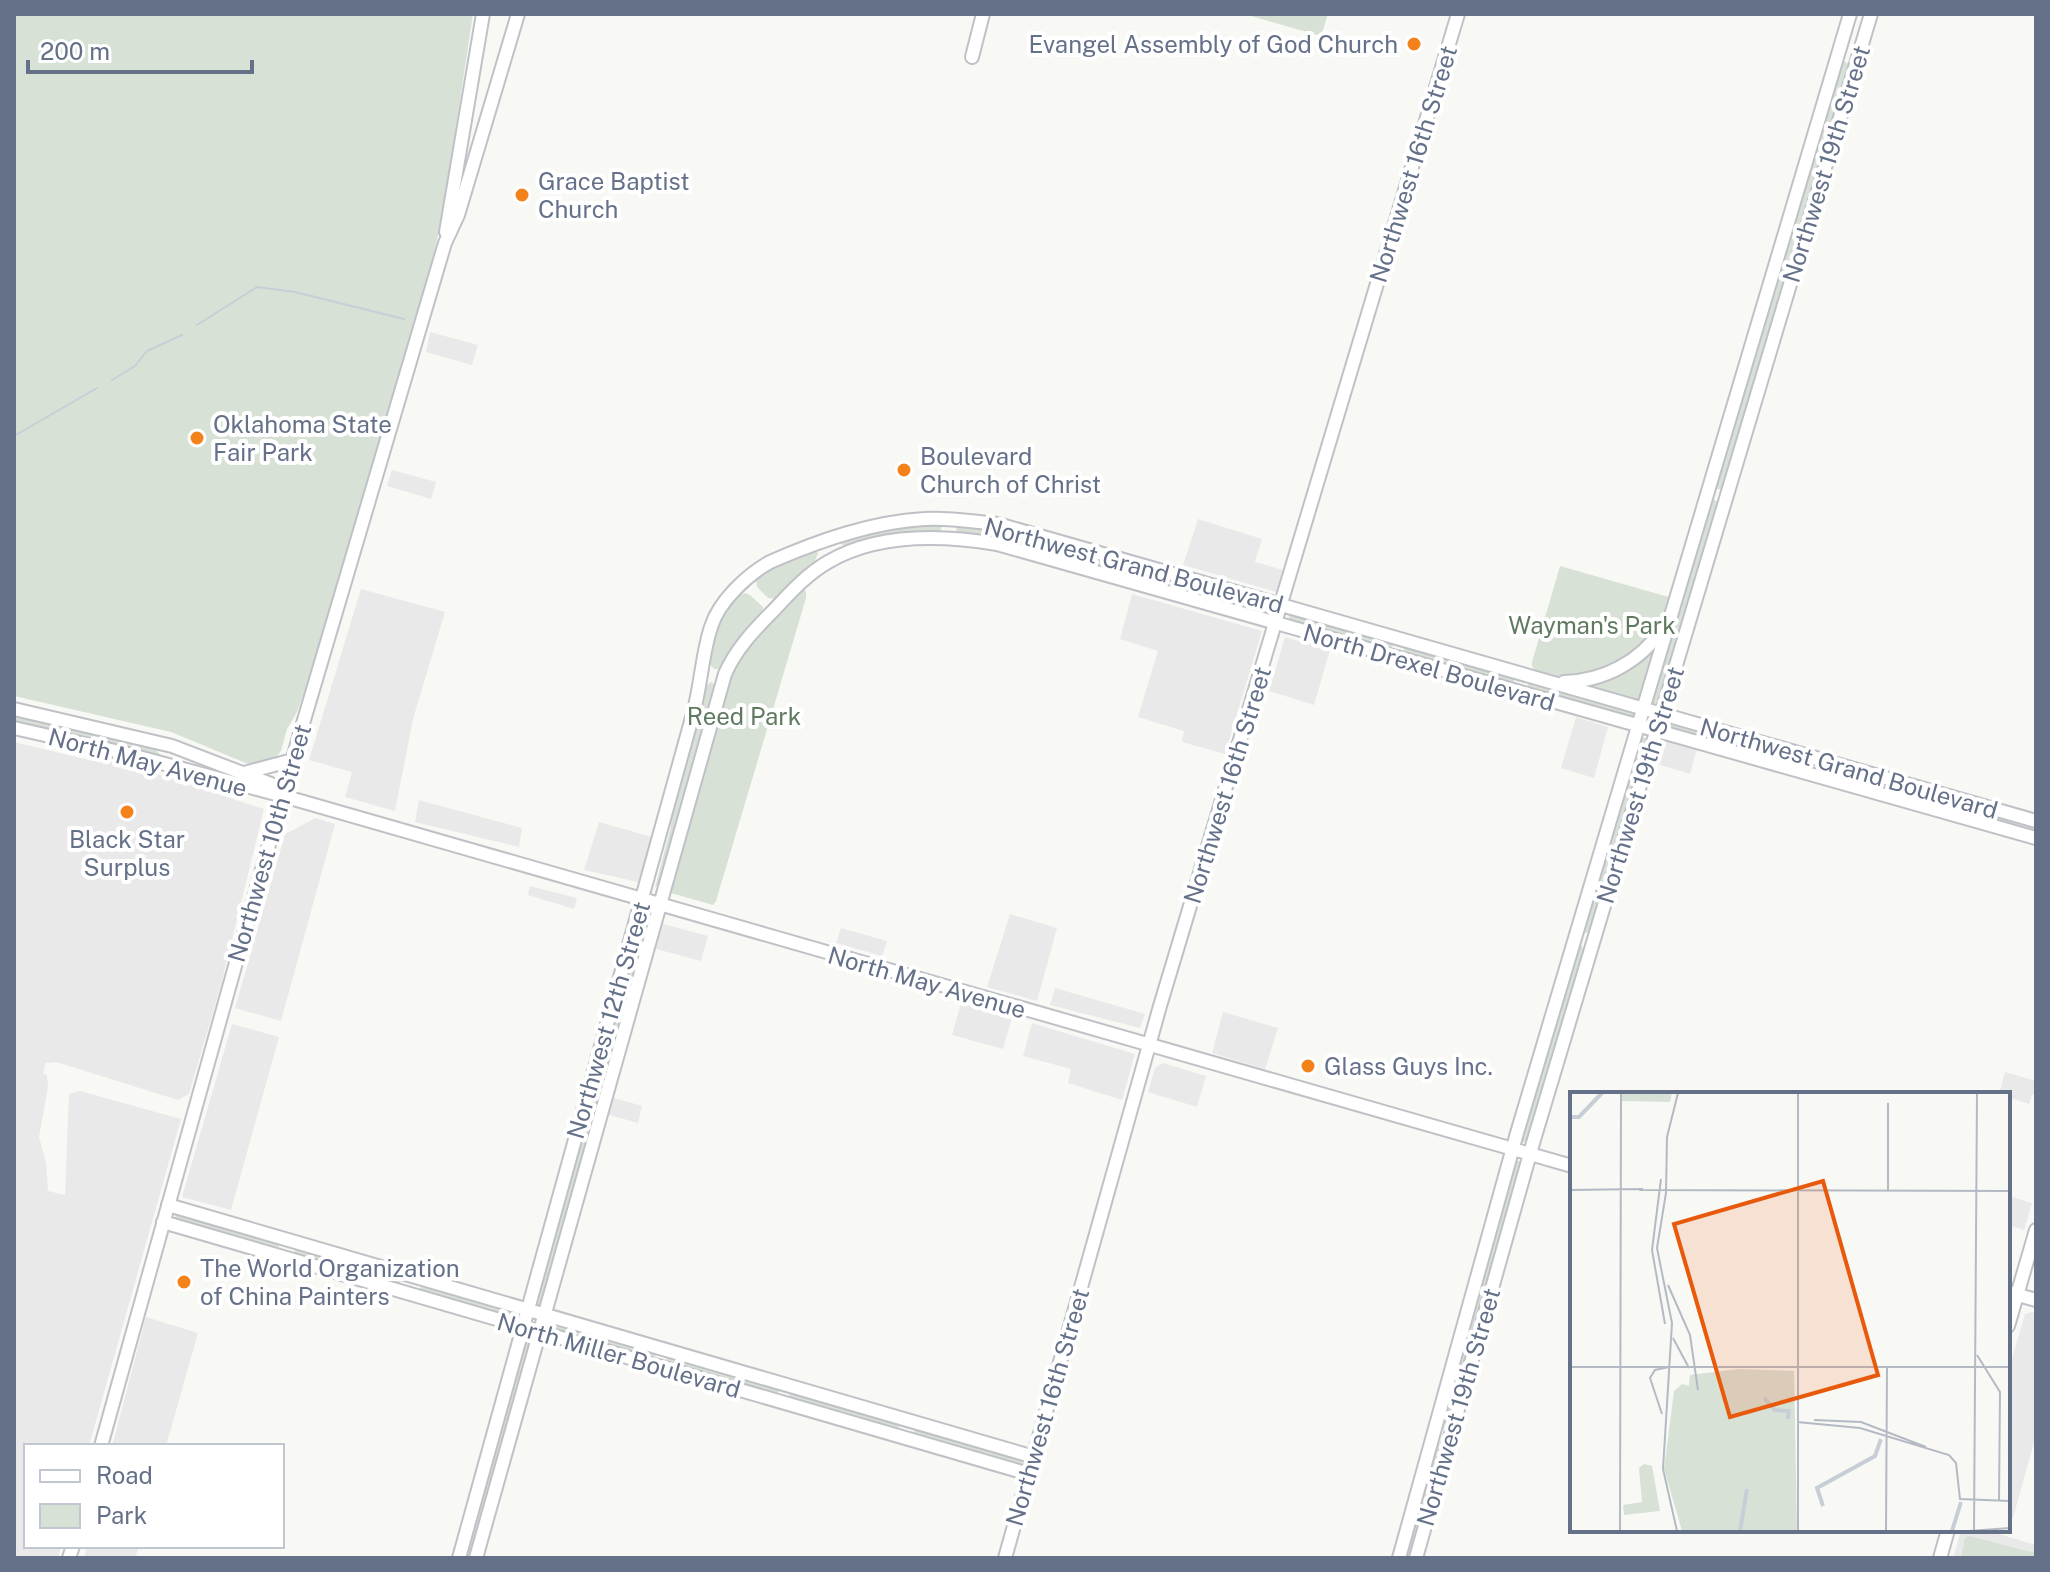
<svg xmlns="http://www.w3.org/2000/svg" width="2050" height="1572" font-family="'Public Sans',sans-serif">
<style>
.built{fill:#e9e9e9}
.green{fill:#d8e1d6}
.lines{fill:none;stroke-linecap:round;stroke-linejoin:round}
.stream{stroke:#c8ced6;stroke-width:2}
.secondary-casing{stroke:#bfc1c7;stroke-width:16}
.secondary{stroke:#fff;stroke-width:12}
.poi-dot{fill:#f4821a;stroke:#fff;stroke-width:3}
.labels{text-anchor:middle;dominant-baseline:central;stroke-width:8;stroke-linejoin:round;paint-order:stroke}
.poi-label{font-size:24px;fill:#657089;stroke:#fff;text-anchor:start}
.street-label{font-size:24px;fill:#657089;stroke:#fff}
.park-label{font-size:24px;fill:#607a61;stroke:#fff}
.inset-river{fill:none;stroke:#c8ced6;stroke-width:4}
.inset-road{fill:none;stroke:#b4bac4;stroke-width:2}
.view{fill:#e8590c;fill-opacity:0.15;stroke:#e8590c;stroke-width:4}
.inset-edge{fill:none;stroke:#657089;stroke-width:4}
</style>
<rect width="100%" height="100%" fill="#f8f9f5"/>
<!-- built -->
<g class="built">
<polygon points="430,332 478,345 472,365 426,352"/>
<polygon points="392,470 436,482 431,499 387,486"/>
<polygon points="1198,519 1262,539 1255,562 1283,570 1276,592 1183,565"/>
<polygon points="361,589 445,612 413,719 395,811 345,797 352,772 309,760"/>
<polygon points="1132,594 1262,631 1225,754 1182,742 1184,731 1138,717 1158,651 1120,639"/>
<polygon points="1285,637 1330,650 1314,705 1269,691"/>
<polygon points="1576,717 1608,727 1594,778 1561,768"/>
<polygon points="1659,739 1697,749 1690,774 1651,762"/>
<polygon points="14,742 89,760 126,764 264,809 221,985 189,1094 178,1100 56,1062 46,1063 43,1073 47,1075 48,1087 39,1137 46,1162 48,1191 65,1195 69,1094 80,1091 181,1119 89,1446 26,1446 26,1546 61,1546 58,1558 14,1558"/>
<polygon points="419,800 522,828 519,847 415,822"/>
<polygon points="316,818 335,824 281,1021 235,1008 285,834"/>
<polygon points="599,822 652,837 638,882 584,870"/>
<polygon points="530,886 577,898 574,909 528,895"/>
<polygon points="1010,914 1057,928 1037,1001 987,987"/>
<polygon points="663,924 708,936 701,961 656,949"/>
<polygon points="841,928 887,941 882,956 836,943"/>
<polygon points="1055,988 1145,1014 1140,1028 1050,1005"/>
<polygon points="961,1003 1012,1017 1003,1049 952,1035"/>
<polygon points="1223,1012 1278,1028 1265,1069 1212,1053"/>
<polygon points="1032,1023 1135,1054 1122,1100 1068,1083 1071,1069 1023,1056"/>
<polygon points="232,1024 279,1037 231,1210 182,1197"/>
<polygon points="1163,1063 1206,1076 1197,1107 1148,1092 1155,1068"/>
<polygon points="2005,1072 2036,1081 2036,1095 2032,1095 2029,1104 2008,1097 2008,1094 1999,1094"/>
<polygon points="611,1097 642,1106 638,1123 606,1114"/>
<polygon points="2008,1196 2032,1203 2024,1230 2008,1225"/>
<polygon points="2032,1312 2036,1314 2036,1435 2013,1518 2008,1517 2008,1372 2025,1314"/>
<polygon points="146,1317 198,1333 166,1446 112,1446"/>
<polygon points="1961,1530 1986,1530 2036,1545 2036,1558 1953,1558"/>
<polygon points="87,1546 139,1546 135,1558 84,1558"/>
</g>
<!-- green -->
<g class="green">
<polygon points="14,14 473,14 444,206 432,263 310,675 297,712 287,729 281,751 273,761 253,766 171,732 14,696"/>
<polygon points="1244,14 1328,14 1321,36"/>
<polygon points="1842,60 1851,65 1790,271 1786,272 1779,270"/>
<polygon points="1778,279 1785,282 1725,489 1714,489 1774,281"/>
<polygon points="1711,498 1720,503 1661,702 1653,705 1651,703"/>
<polygon points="914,524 942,526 940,532 936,533 849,547 838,543 856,535"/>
<polygon points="958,524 988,527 1054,546 1054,551 1049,554 959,534 956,530"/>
<polygon points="1070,549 1162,577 1162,580 1157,584 1067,558 1066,553"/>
<polygon points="815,550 818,553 813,566 778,599 768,598 757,587 756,578 767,568"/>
<path d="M1560,566L1672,598C1660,628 1639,658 1608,670C1597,674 1583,674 1571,676C1558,679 1539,678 1532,666V662Z"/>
<polygon points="1179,580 1269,606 1271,610 1268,615 1175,588 1175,582"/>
<polygon points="801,589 806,591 806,598 716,901 713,905 671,893 669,889 730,674 742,651"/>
<path d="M745,593L750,595L763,607V614L736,644L720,669H714L710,664C711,640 718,600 745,593Z"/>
<polygon points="1290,613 1392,641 1393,645 1389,650 1288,621"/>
<polygon points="1657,643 1642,695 1638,699 1632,700 1583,686"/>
<polygon points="1408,646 1514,677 1514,682 1512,684 1405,654 1404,649"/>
<polygon points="1528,681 1633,711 1635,715 1632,718 1527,689"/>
<polygon points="711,682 716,686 659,883 655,888 670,830 676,794 707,685"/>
<polygon points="14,714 151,746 160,754 152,756 14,724"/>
<polygon points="1667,721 1773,751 1773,755 1771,757 1665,727"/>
<polygon points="1641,736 1648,740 1590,932 1585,933 1582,930"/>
<polygon points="1789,755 1893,786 1894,790 1785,761 1786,756"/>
<polygon points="1919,792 2016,821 2016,823 2014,826 1917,800 1915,795"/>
<polygon points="646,916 625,1006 596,1110 590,1112 642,918"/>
<polygon points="1582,946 1585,952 1528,1142 1524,1142 1520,1139 1578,947"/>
<polygon points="589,1125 591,1130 539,1308 535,1303 584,1126"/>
<polygon points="1519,1161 1521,1163 1447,1429 1441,1428 1514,1162"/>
<polygon points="176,1213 279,1242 279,1246 277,1249 175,1219"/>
<polygon points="295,1248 400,1277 401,1281 398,1285 294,1255"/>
<polygon points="421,1285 519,1311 520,1318 518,1320 420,1291"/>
<polygon points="549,1322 654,1351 656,1355 654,1359 547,1329"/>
<polygon points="529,1334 533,1337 471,1556 468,1558 466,1556 526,1337"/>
<polygon points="670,1356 778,1388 779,1391 777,1395 666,1364 665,1360"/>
<polygon points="790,1392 899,1423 899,1427 896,1430 789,1399"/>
<polygon points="915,1428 1026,1461 1023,1468 914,1435"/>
<polygon points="1437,1442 1443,1445 1413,1558 1402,1558"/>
<polygon points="1969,1536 2035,1553 2036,1558 1961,1558 1965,1538"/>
</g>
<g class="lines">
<!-- stream -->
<g class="stream">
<polyline points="197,325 257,287 295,292 404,319"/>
<polyline points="112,380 135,366 147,351 182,335"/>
<polyline points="14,436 97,388"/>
</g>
<!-- secondary casing -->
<g class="secondary-casing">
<g id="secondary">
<polyline points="972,57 983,14"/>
<polyline points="446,232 483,14"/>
<path d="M1564,682C1604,681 1640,662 1663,628"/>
<polyline points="14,709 172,746 271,784 283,796"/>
<polyline points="14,728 124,753 283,796 1572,1166"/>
<polyline points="244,773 293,760"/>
<polyline points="168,1205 1034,1457"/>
<polyline points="163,1222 1029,1474"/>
<polyline points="2008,1292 2036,1300"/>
<polyline points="2008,1326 2036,1230"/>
<polyline points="101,1446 299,737 445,243 458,215 518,14"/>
<polyline points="69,1558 73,1546"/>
<path d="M459,1558L693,714C701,686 702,654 711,627C719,601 747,575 770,562C818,541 871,522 924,519C949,517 974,522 998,524L2036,821"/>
<path d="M476,1558L725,674C736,649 754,630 773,611C790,593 807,574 828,562C877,533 943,535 997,544L2036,838"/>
<polyline points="1005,1558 1160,1006 1458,14"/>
<polyline points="1399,1558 1517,1133 1850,14"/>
<polyline points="1416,1558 1533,1143 1871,14"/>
<polyline points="1940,1558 1948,1530"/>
</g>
</g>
<!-- secondary -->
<use href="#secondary" class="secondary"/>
</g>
<!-- markers -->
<g class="poi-dot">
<circle cx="1414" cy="44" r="8"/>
<circle cx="522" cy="195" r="8"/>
<circle cx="197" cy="438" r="8"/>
<circle cx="904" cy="470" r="8"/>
<circle cx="127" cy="812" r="8"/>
<circle cx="1308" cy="1066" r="8"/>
<circle cx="184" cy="1282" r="8"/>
</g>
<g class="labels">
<!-- poi labels -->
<g class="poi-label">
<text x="1398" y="44" text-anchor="end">Evangel Assembly of God Church</text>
<text x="538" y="181">Grace Baptist<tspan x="538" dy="28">Church</tspan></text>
<text x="213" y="424">Oklahoma State<tspan x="213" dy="28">Fair Park</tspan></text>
<text x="920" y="456">Boulevard<tspan x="920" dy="28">Church of Christ</tspan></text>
<text x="127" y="839" text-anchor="middle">Black Star<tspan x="127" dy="28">Surplus</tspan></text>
<text x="1324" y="1066">Glass Guys Inc.</text>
<text x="200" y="1268">The World Organization<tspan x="200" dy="28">of China Painters</tspan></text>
</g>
<!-- street labels -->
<g class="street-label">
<text transform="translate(1413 164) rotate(-73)">Northwest 16th Street</text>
<text transform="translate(1826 164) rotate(-73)">Northwest 19th Street</text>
<text transform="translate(1134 565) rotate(15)">Northwest Grand Boulevard</text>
<text transform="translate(1429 667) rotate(16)">North Drexel Boulevard</text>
<text transform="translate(148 762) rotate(15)">North May Avenue</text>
<text transform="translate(1849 768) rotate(16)">Northwest Grand Boulevard</text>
<text transform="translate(1227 785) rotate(-73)">Northwest 16th Street</text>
<text transform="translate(1640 785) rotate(-73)">Northwest 19th Street</text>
<text transform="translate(269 843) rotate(-74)">Northwest 10th Street</text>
<text transform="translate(927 982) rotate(16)">North May Avenue</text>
<text transform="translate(608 1020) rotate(-74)">Northwest 12th Street</text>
<text transform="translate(619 1355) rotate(16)">North Miller Boulevard</text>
<text transform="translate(1047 1407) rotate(-74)">Northwest 16th Street</text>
<text transform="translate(1458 1407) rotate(-74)">Northwest 19th Street</text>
</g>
<!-- park labels -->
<g class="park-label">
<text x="1592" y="625">Wayman's Park</text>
<text x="744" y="716">Reed Park</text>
</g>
</g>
<!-- overview -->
<g transform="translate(1570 1092)">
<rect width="440" height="440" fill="#f8f9f5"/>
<path d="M51,1H102L100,10L51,9ZM169,277L224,279L227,439H112L94,377L104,299L112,292L119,294L120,283ZM74,372L82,374L90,419L54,423L53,413L72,410L69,376Z" fill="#d8e1d6"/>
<path class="inset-river" d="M0,25H9L32,1M194,306L205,318L219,319L218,327M253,414L247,396L305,364L311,347M170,439L177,397M382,439L391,410"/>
<path class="inset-road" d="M228,1V439M91,87L82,158L95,232M0,98L73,97M69,98L440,99M318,99V11M98,193L120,243L128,298M103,246L119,276M407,263L430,300L429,409M0,275H440M92,322L80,286L85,278L99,275M244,328L291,330L356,355M227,330L290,336L379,363L386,371L390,407L440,409M50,439L51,1M107,439L93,377L102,231L87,156L96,101L97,45L108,1M316,439L317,276M399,439L440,436M404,439L407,1"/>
<path class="view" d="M253,89L308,283L160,325L104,132Z"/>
<rect width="440" height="440" class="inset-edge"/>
</g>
<!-- border -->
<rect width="2050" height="1572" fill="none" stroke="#657089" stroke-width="32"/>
<!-- legend -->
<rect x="24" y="1444" width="260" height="104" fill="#ffffff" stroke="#c1c6d0" stroke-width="2"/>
<rect x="40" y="1470" width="40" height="12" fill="#ffffff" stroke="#c1c6d0" stroke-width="2"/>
<text x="96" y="1484" font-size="24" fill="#657089">Road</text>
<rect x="40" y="1504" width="40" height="24" fill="#d8e1d6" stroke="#c1c6d0" stroke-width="2"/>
<text x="96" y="1524" font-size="24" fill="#657089">Park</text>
<!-- scale -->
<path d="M28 60v12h224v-12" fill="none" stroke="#657089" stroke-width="4"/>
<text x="40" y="60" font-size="24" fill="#657089" stroke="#ffffff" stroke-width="6" paint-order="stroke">200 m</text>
</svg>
